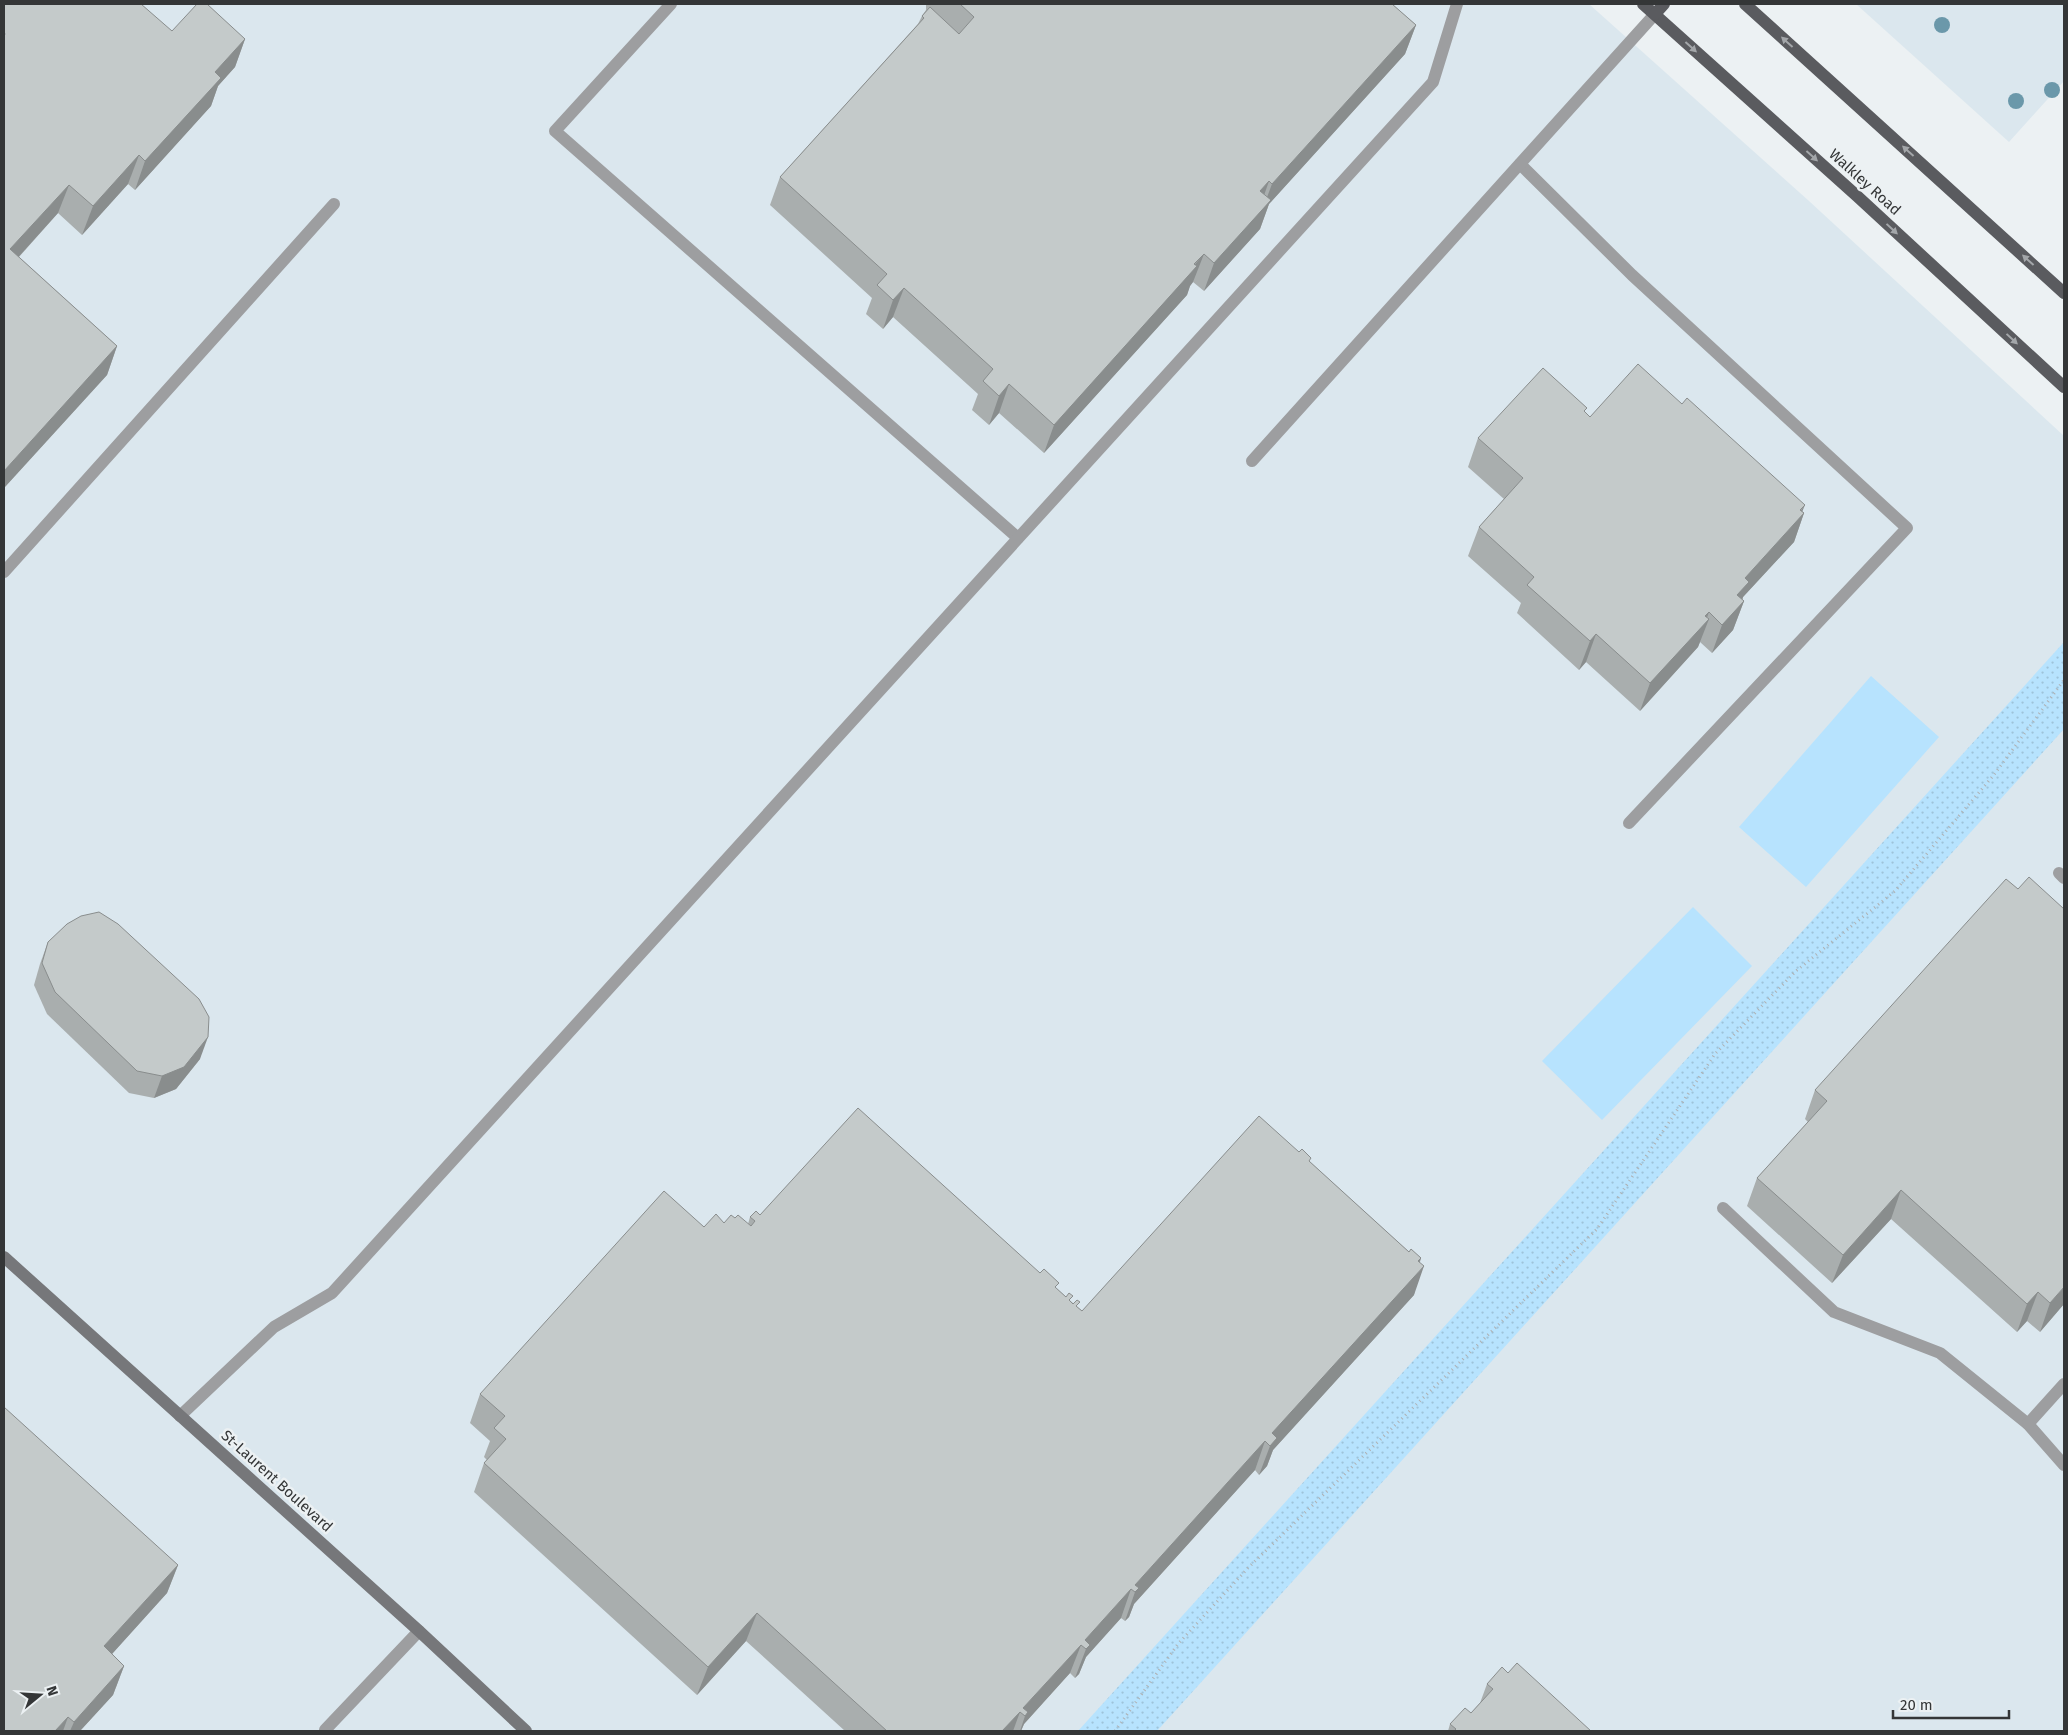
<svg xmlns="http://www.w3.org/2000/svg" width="2068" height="1735" font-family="'Fira Sans',sans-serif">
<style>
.built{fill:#dbe7ee}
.grass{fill:url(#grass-dots)}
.pitch{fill:#b7e3fe}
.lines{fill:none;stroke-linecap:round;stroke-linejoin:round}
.path{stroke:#aeb1b3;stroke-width:3;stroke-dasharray:1 4;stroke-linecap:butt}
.lane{stroke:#9d9ea0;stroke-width:12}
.secondary{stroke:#76777a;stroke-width:12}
.primary{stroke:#5a5b5f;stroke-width:12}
.tree{fill:#6b98aa}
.wall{fill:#a9aeae}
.shaded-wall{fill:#898d8d}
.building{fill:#c4caca;stroke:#898d8d}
.oneway{fill:#a3a6a9}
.labels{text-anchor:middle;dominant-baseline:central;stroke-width:5;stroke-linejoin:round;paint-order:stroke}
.street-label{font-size:15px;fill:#343637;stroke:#ecf1f3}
</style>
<defs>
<pattern id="grass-dots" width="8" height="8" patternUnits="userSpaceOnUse" patternTransform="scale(1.25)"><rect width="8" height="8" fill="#b7e3fe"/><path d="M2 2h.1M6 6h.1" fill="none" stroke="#9ec3da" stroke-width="1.8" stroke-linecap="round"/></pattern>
</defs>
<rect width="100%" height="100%" fill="#ecf1f3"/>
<!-- built -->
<g class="built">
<polygon points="4,4 1589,4 1809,201 2064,436 2064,1731 4,1731"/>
<polygon points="1856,4 2064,4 2064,81 2009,142"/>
</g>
<!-- grass -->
<polygon class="grass" points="2064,642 2064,729 1157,1731 1078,1731"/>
<!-- pitch -->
<g class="pitch">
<polygon points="1871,676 1939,737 1806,887 1739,827"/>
<polygon points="1693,907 1752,966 1602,1120 1542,1061"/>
</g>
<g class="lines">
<!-- path -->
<polyline class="path" points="1115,1731 1178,1644 1248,1568 1597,1229 1715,1054 1796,971 1895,891 1993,776 2064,680"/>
<!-- lane -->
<g class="lane">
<polyline points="671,4 555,131 1018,538"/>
<polyline points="1520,164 1632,275 1907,528 1629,823"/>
<polyline points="1252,461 1655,14"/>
<polyline points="4,572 334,204"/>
<polyline points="2059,873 2064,878"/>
<polyline points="1723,1208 1834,1312 1940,1353 2028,1424 2064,1465"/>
<polyline points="180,1416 274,1327 332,1293 1433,82 1457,4"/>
<polyline points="2028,1424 2064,1384"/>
<polyline points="325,1730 419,1631"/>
</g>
<!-- secondary -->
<polyline class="secondary" points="4,1257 419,1631 526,1731"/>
<!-- primary -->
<g class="primary">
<polyline points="1643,4 1857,196 2064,387"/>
<polyline points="1745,4 2064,293"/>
<polyline points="1655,14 1664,4"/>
</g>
</g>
<!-- trees -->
<g class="tree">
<circle cx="1942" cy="25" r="8"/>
<circle cx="2052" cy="90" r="8"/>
<circle cx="2016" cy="101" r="8"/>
</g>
<!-- wall -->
<g class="wall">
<polygon points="4,4 172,31 245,39 235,67 218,86 211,106 135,190 128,184 82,235 58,213 19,257 117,346 107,375 4,488"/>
<polygon points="926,4 1392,4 1416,25 1405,54 1269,204 1260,229 1204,291 1193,282 1190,286 1187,295 1044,453 999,413 989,425 972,410 978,394 893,317 883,329 866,314 872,298 770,205 780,177 918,24 922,16 926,10"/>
<polygon points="1585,413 1590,417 1802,511 1804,513 1794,542 1743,597 1742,600 1744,601 1733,630 1712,653 1700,642 1698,647 1640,711 1586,662 1579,670 1517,613 1521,603 1468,556 1479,527 1504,499 1468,467 1478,438"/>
<polygon points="48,942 200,1059 176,1089 154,1098 129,1093 47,1014 34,985 40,964"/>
<polygon points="1815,1090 2064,1304 2040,1332 2027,1321 2017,1332 1891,1219 1832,1283 1747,1206 1757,1178 1808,1122 1805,1119"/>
<polygon points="1310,1162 1409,1252 1421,1258 1420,1262 1414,1295 1273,1450 1267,1466 1259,1475 1255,1470 1134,1604 1129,1617 1125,1621 1121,1618 1086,1657 1079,1674 1075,1678 1070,1673 1024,1724 1021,1731 845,1731 746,1641 697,1695 474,1492 484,1463 487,1460 484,1457 490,1441 470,1423 480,1394 704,1227 724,1223 735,1218 748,1224 750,1217 760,1215 1057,1289 1082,1311"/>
<polygon points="178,1565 167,1593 112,1654 124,1666 113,1695 80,1731 4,1731"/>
<polygon points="1508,1673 1591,1731 1448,1731 1450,1724 1471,1713 1480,1703 1487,1684"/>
</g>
<!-- shaded-wall -->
<g class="shaded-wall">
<polygon points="1416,25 1405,54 1269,204 1260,229 1204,291 1214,263 1263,208 1272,184"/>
<polygon points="245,39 235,67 218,86 211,106 135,190 145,161 215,72"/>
<polygon points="139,155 128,184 82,235 93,206"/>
<polygon points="1269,181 1259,210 1260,191"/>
<polygon points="69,185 58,213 4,273 10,249"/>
<polygon points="1204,254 1193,282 1190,286 1187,295 1044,453 1054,425"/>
<polygon points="904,288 893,317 883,329 893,300"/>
<polygon points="117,346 107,375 4,488 4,471"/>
<polygon points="1009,384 999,413 989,425 999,396"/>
<polygon points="1805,505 1800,517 1804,513 1794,542 1743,597 1741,604 1744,601 1733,630 1712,653 1722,625 1745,578"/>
<polygon points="1709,612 1705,623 1709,619 1698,647 1640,711 1650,683"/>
<polygon points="1596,634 1586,662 1579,670 1590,641"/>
<polygon points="208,1037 200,1059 176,1089 154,1098 162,1076"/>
<polygon points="1901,1190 1891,1219 1832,1283 1843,1255"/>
<polygon points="1421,1258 1414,1277 1424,1266 1414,1295 1273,1450 1267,1466 1259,1475 1270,1446 1272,1433"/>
<polygon points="2064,1287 2064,1304 2040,1332 2050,1303"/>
<polygon points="2038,1292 2027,1321 2017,1332 2027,1304"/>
<polygon points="1265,1441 1255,1470 1134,1604 1129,1617 1125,1621 1135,1592 1135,1585"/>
<polygon points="178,1565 167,1593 93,1675 104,1646"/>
<polygon points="1131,1589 1121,1618 1086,1657 1079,1674 1075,1678 1086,1649 1085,1640"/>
<polygon points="757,1613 746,1641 697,1695 708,1667"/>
<polygon points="1081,1645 1070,1673 1024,1724 1021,1731 1020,1731 1025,1716 1023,1708"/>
<polygon points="124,1666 113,1695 80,1731 70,1731 74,1722"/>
<polygon points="1020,1712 1013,1731 1002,1731"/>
<polygon points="68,1717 63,1731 55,1731"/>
</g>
<!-- building -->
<g class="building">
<polygon points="4,4 141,4 172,31 197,4 207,4 245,39 215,72 221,78 145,161 139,155 93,206 69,185 10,249 117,346 4,471 4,36 5,34 4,32"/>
<polygon points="960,4 1392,4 1416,25 1272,184 1269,181 1260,191 1271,200 1214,263 1204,254 1194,264 1197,266 1054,425 1009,384 999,396 983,381 993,369 904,288 893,300 877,285 887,274 780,177 924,18 922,16 930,7 959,34 974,17"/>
<polygon points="1638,364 1682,404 1687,398 1805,505 1800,510 1804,513 1745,578 1749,582 1737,595 1744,601 1722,625 1709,612 1705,616 1709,619 1650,683 1596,634 1590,641 1527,585 1534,577 1479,527 1523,478 1478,438 1543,368 1587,408 1584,411 1590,417"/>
<polygon points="2029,877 2064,909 2064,1287 2050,1303 2038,1292 2027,1304 1901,1190 1843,1255 1757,1178 1827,1101 1815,1090 2006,879 2018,889"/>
<polygon points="99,912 118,924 199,999 209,1017 208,1037 184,1067 162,1076 137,1071 55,992 42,963 48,942 67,924 81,916"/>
<polygon points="858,1108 1040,1273 1044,1269 1059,1283 1055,1287 1066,1297 1069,1293 1073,1296 1069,1300 1073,1304 1077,1300 1080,1302 1076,1306 1082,1311 1259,1116 1299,1152 1302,1149 1311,1158 1309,1161 1409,1252 1411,1249 1421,1258 1418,1261 1424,1266 1272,1433 1277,1438 1270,1446 1265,1441 1135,1585 1139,1588 1135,1592 1131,1589 1085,1640 1090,1645 1086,1649 1081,1645 1023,1708 1028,1712 1025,1716 1020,1712 1002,1731 887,1731 757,1613 708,1667 484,1463 506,1439 494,1428 505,1416 480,1394 664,1191 704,1227 716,1214 724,1223 731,1215 735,1218 738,1215 751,1226 755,1221 750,1217 756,1211 760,1215"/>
<polygon points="4,1407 178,1565 104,1646 124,1666 74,1722 68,1717 55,1731 4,1731"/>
<polygon points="1517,1663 1591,1731 1454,1731 1456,1729 1450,1724 1465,1708 1471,1713 1493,1689 1487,1684 1502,1667 1508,1673"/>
</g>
<!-- one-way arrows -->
<defs><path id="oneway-solid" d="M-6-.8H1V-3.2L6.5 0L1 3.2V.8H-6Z" transform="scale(1.25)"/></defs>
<g class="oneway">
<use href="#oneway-solid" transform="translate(1787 42) rotate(-138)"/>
<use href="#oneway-solid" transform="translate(1691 47) rotate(42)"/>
<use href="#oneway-solid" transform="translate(1908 151) rotate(-138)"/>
<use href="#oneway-solid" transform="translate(1812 156) rotate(42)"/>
<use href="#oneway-solid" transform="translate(1892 229) rotate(43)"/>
<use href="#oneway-solid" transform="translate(2028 260) rotate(-138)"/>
<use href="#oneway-solid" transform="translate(2012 339) rotate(43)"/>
</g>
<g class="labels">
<!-- street labels -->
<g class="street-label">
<text transform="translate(1865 182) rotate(42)">Walkley Road</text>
<text transform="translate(277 1481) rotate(42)">St-Laurent Boulevard</text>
</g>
</g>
<!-- border -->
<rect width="2068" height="1735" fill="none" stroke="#343637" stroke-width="10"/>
<!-- north arrow -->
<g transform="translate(40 1695) rotate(72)" stroke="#ecf1f3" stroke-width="4" paint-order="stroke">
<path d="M0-4L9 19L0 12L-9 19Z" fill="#343637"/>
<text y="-8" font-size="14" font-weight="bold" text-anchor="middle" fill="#343637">N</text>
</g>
<!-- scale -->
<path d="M1893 1710v8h116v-8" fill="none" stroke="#343637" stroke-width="2.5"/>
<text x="1900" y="1710" font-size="15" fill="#343637" stroke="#ecf1f3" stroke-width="4" paint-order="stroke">20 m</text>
</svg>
